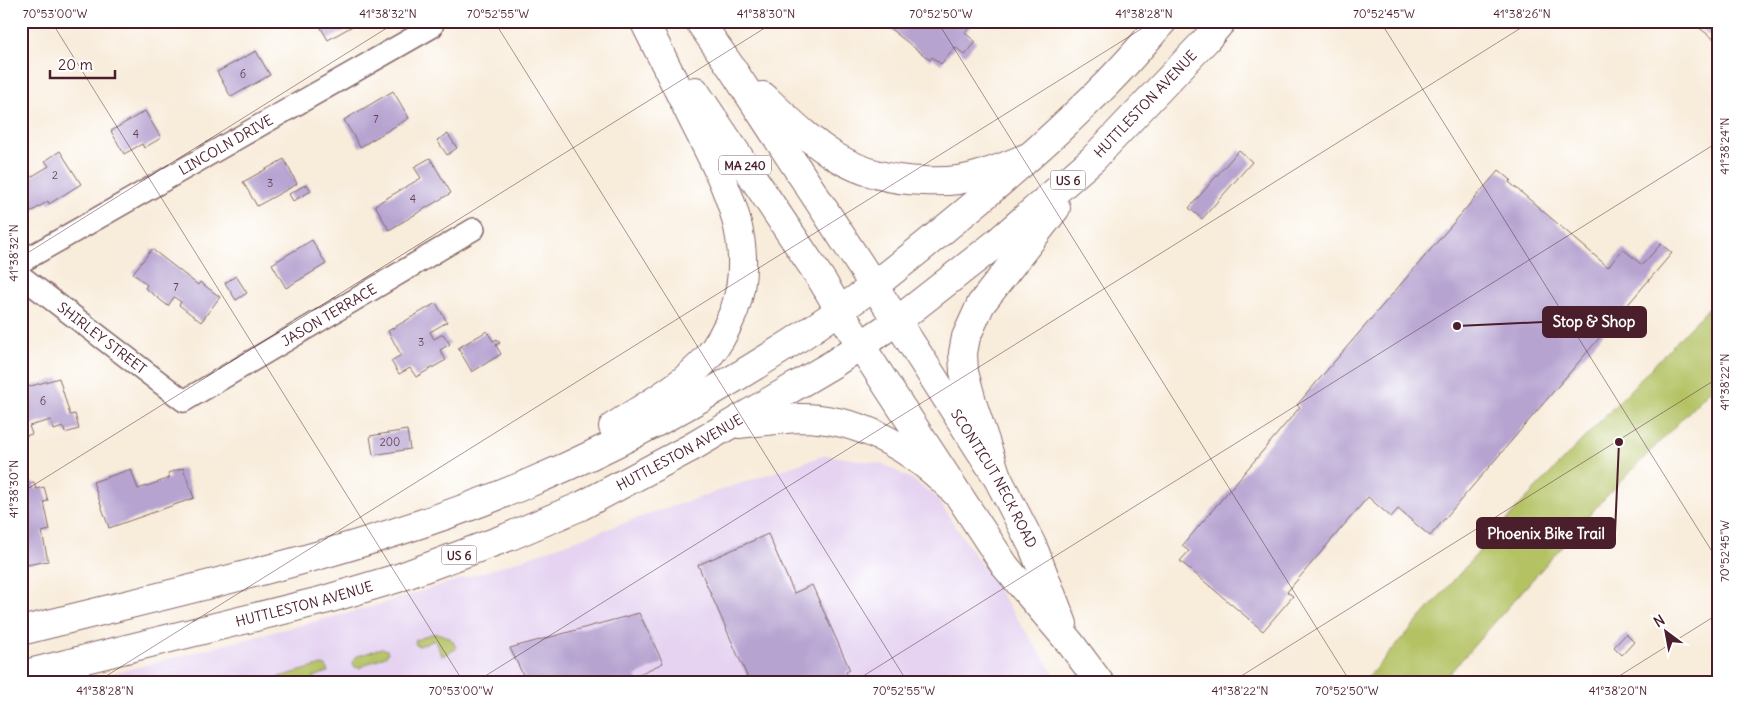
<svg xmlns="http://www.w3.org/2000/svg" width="1739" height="704" font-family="Delius,sans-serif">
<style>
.built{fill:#e5d3f1}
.green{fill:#b4c264;stroke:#7f7048}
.building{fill:#b6a3d0}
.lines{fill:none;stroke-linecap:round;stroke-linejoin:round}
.minor-casing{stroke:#876768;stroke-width:24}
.secondary-casing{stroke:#876768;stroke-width:30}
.primary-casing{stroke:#876768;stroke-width:30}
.trunk-casing{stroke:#876768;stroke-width:30}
.minor{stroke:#fff;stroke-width:21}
.secondary{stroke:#fff;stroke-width:28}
.primary{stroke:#fff;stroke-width:28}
.trunk{stroke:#fff;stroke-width:28}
.ticks{fill:none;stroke:#4a1f2b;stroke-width:1;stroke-opacity:0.45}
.labels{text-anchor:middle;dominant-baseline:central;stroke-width:5;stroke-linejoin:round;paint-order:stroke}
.number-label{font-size:11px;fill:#654054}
.shield{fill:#fff;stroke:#80626b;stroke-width:1}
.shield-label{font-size:12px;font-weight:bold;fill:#4a1f2b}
.street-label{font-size:14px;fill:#4a1f2b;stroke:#fff}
.leader{fill:none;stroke:#4a1f2b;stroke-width:2}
.callout-dot{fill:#4a1f2b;stroke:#fff;stroke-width:2}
.callout{fill:#4a1f2b;stroke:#4a1f2b;stroke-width:2}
.callout-label{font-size:15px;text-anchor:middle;font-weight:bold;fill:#fff}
.neatline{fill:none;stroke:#4a1f2b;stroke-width:2}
.ticks-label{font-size:12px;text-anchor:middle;fill:#4a1f2b}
</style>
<rect width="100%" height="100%" fill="#fff"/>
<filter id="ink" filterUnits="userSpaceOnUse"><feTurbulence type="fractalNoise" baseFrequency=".02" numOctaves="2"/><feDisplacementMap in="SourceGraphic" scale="10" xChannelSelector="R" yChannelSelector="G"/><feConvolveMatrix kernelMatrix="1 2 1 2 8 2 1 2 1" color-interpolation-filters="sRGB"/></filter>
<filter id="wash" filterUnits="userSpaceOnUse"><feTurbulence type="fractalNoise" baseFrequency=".0096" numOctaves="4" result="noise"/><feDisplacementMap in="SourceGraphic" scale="20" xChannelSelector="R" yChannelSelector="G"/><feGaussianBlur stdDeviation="1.12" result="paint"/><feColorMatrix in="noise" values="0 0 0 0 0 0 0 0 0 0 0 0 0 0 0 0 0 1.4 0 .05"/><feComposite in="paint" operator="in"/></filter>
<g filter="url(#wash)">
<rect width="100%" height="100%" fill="#f8ecda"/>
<!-- built -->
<polygon class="built" points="826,455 883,464 913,480 936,497 1060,683 75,683 367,608 509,564 652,513"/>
<!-- green -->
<g class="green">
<polygon points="1718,298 1718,382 1600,503 1441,683 1363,683 1522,503"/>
<path d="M431,634C443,633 453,636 456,649L442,656L435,640L419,646L416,645L415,642L416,640Z"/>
<polygon points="382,648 387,650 388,653 387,655 359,668 355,667 353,663 355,657"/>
<polygon points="322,665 326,666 328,672 313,677 315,683 276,683 276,679 279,677"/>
</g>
<g id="blocks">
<!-- building -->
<g class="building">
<polygon points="317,21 361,21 328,40"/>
<polygon points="887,21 975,21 965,33 976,42 965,55 955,47 941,64 932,57 930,60 888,27 890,24"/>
<polygon points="1690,21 1718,21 1718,42"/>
<polygon points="256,51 270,75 231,97 217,72"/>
<polygon points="393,91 409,118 360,147 344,120"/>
<polygon points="145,111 161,138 144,148 142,144 124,154 111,131"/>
<polygon points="448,134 457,148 447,155 437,140"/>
<polygon points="1239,150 1252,162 1202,219 1189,208"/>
<polygon points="60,151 81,184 49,204 48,201 28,214 21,203 21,183 49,166 45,161"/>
<polygon points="430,158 451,193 389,230 375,205 421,178 414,167"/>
<polygon points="284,159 297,184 257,206 243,182"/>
<polygon points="1499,170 1511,180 1509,182 1608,267 1623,249 1642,265 1661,244 1672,253 1430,536 1398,509 1391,517 1368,497 1287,592 1293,596 1263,631 1180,561 1189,551 1182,546 1300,407 1297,405"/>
<polygon points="307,184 311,191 293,201 289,194"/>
<polygon points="312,240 326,264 286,288 272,264"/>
<polygon points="152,249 198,285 200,282 220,297 201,322 179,305 181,302 174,297 168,306 145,288 147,285 133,273"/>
<polygon points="236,276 247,293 236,300 225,283"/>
<polygon points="436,303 447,322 430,332 434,339 443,334 450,344 440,350 446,360 416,377 410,368 399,374 391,361 401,355 388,331"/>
<polygon points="487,331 493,341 497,339 500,343 496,345 501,354 472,372 458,348"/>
<polygon points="59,378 70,415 75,414 79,429 65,433 63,427 54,430 51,420 29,426 32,434 21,437 21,381 24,388"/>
<polygon points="407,430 410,449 373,455 370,436"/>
<polygon points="183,468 194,498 109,528 93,482 131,469 138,489 170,478 168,473"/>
<polygon points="34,482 36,489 44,487 48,501 44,502 50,530 42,532 48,561 21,566 21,484"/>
<polygon points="768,534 794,593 812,585 850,670 846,672 851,683 750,683 698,565"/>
<polygon points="639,613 663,663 635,676 638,683 527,683 510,648"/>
<polygon points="1626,634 1634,642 1622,655 1614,647"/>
</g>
</g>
</g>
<g filter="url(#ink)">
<use href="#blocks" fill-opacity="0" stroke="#876768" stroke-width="1"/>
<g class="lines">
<!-- minor casing -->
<g class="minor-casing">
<g id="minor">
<path id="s1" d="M21,262L432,27"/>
<path id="s2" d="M21,276L184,401L474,229"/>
</g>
</g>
<!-- secondary casing -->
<g class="secondary-casing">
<g id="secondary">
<path id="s3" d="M897,321L997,477L1033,547L1063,624"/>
<polyline points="861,346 1005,566 1071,644 1100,683"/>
</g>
</g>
<!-- primary casing -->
<g class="primary-casing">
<g id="primary">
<path id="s4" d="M1163,21C1139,49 1115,77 1088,102C1021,168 948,227 874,286L897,321L994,245L1093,159L1206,40L1222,21"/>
<polyline points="840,311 861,346"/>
<polyline points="997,477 973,405 964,372 963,353 966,337 981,304 1056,208"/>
</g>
</g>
<!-- trunk casing -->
<g class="trunk-casing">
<g id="trunk">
<polyline points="695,91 823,282 840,311"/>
<path d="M763,96C814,144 848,179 923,181C941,182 962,181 980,175C997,170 1014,163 1030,156"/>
<path d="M739,424C759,422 780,419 800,418C864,418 917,452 959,496"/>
<path d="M613,427C646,405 682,387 708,357C720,343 727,328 734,311C758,244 725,183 695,124C678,89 661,55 644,21"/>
<path d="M21,631C190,588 361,553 522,486C645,435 767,364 874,286L731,67L699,21"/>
<path id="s5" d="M21,675L324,600L398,578L508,537L581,506L692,447L833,364L897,321"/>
</g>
</g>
<!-- minor -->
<use href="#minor" class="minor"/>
<!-- secondary -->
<use href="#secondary" class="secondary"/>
<!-- primary -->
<use href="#primary" class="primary"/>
<!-- trunk -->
<use href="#trunk" class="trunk"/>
</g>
</g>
<!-- ticks -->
<path class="ticks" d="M51,21L464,683M494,21L908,683M937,21L1351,683M1380,21L1718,561M21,257L398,21M21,493L776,21M95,683L1154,21M474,683L1532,21M852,683L1718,142M1230,683L1718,378M1608,683L1718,614"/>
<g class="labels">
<!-- number labels -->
<g class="number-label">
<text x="243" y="74">6</text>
<text x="376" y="119">7</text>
<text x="136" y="134">4</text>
<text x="55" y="175">2</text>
<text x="270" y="183">3</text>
<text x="413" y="199">4</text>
<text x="176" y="287">7</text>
<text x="421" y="342">3</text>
<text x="43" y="401">6</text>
<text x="390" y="442">200</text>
</g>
<!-- shield labels -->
<g class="shield">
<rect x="719" y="155.5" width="52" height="19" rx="4"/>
<rect x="1050.5" y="170.5" width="35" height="19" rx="4"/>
<rect x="441.5" y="545.5" width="35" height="19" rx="4"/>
</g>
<g class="shield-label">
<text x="745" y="165">MA 240</text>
<text x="1068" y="180">US 6</text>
<text x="459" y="555">US 6</text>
</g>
<!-- street labels -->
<g class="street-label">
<text stroke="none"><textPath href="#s4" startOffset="765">HUTTLESTON AVENUE</textPath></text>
<text stroke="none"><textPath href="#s1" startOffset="236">LINCOLN DRIVE</textPath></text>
<text stroke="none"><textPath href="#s2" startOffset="374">JASON TERRACE</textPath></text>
<text stroke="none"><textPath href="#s2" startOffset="102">SHIRLEY STREET</textPath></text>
<text stroke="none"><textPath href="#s5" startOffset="698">HUTTLESTON AVENUE</textPath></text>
<text stroke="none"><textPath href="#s3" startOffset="185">SCONTICUT NECK ROAD</textPath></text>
<text stroke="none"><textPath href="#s5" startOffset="292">HUTTLESTON AVENUE</textPath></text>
</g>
</g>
<!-- callouts -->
<path class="leader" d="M1457 326L1543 322M1619 442L1615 533"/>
<g class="callout-dot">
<circle cx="1457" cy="326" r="5"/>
<circle cx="1619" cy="442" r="5"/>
</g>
<g class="callout">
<rect x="1543" y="307" width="103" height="30" rx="5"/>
<rect x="1477" y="518" width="138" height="30" rx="5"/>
</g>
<g class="callout-label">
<text x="1594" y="327">Stop &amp; Shop</text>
<text x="1546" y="539">Phoenix Bike Trail</text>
</g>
<!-- margin -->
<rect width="1739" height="704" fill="none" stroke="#fff" stroke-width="55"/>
<!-- north arrow -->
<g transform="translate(1666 632) rotate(328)" stroke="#ffffff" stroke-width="4" paint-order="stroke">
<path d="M0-4L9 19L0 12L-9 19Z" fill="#4a1f2b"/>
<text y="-8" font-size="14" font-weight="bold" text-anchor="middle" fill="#4a1f2b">N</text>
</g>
<!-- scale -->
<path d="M50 70v8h65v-8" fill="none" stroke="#4a1f2b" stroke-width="2.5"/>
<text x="58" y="70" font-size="15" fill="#4a1f2b" stroke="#ffffff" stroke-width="4" paint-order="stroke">20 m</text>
<rect x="28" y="28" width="1684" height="648" class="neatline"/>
<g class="ticks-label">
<text x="55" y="18">70°53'00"W</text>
<text x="388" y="18">41°38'32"N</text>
<text x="498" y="18">70°52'55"W</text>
<text x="766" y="18">41°38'30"N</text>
<text x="941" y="18">70°52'50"W</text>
<text x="1144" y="18">41°38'28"N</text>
<text x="1384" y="18">70°52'45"W</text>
<text x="1522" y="18">41°38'26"N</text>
<text transform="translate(1725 146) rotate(-90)" y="4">41°38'24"N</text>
<text transform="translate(14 253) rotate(-90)" y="4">41°38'32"N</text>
<text transform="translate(1725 382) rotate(-90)" y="4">41°38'22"N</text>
<text transform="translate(14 489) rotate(-90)" y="4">41°38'30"N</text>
<text transform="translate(1725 551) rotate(-90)" y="4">70°52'45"W</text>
<text x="105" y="695">41°38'28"N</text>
<text x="461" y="695">70°53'00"W</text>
<text x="904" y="695">70°52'55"W</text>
<text x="1240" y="695">41°38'22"N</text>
<text x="1347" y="695">70°52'50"W</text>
<text x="1618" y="695">41°38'20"N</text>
</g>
</svg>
